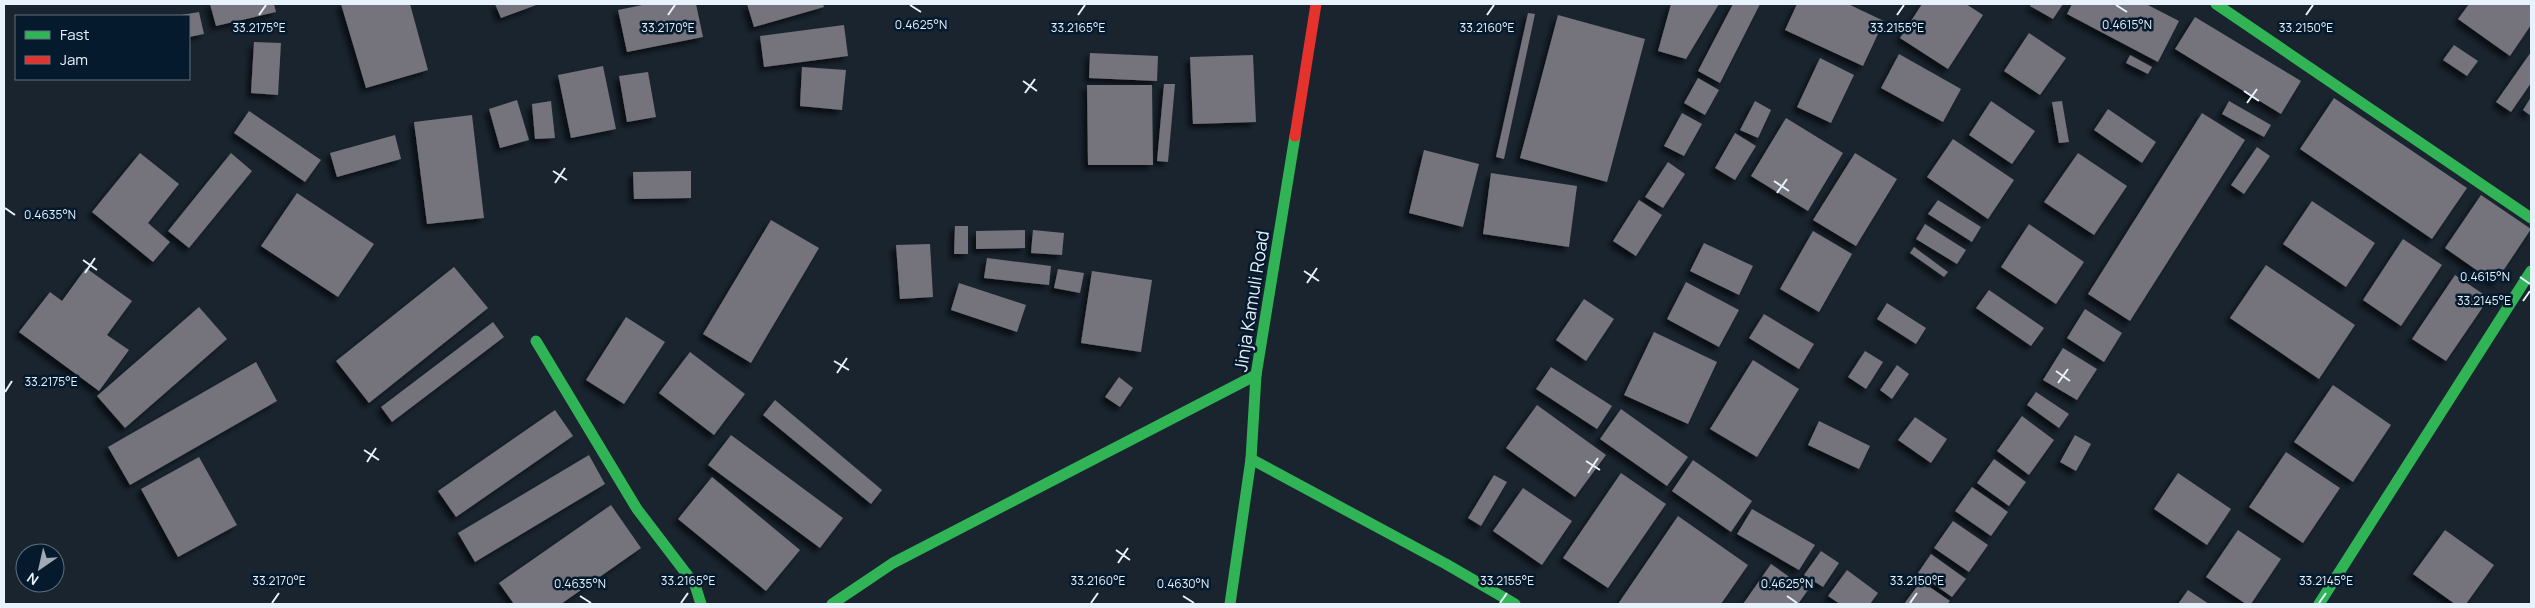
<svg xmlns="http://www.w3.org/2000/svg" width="2535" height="608" font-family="Manrope,sans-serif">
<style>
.building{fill:#74737b;filter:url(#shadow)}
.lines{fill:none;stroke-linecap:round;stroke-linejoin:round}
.fast{stroke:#30b455;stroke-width:11}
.jam{stroke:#e5322d;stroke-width:11}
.ticks{fill:none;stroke:#e7f2fc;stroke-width:2}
.labels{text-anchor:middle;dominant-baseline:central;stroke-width:5;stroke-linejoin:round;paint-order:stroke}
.street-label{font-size:18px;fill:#e7f2fc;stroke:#061a2e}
.ticks-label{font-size:12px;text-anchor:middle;fill:#e7f2fc;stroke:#061a2e;stroke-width:5;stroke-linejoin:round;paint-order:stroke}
</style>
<defs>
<filter id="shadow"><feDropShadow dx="-4.5" dy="4.5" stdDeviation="2.5" flood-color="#0009"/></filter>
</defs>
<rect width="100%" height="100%" fill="#19242f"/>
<!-- building -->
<g class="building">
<polygon points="210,4 274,4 276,12 216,26"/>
<polygon points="341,4 410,4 428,70 366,88"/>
<polygon points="495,4 539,4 501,18"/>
<polygon points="647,4 696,4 703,37 627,52 618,10"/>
<polygon points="747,4 823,4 824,7 754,27"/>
<polygon points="1671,4 1719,4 1686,59 1658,51"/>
<polygon points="1733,4 1760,4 1720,83 1698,71"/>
<polygon points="1797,4 1848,4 1884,21 1863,66 1785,30"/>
<polygon points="1922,4 1966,4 1983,15 1948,69 1900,38"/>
<polygon points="2031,4 2063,4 2053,19 2030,6"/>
<polygon points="2072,4 2146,4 2179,21 2158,62 2067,14"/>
<polygon points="2469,4 2531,4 2531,25 2510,56 2458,19"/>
<polygon points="199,12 204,34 189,37 189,16 181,15"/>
<polygon points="1528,13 1535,14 1504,159 1496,157"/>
<polygon points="1558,15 1645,39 1607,182 1520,158"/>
<polygon points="2195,17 2301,81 2281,114 2175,49"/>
<polygon points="844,25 848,56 764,67 760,36"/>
<polygon points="2029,33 2066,58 2040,95 2004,71"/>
<polygon points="254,42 281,43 278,95 251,93"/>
<polygon points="2454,45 2478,61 2467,76 2443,60"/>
<polygon points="2531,52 2531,83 2511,112 2496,102"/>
<polygon points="1090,53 1158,56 1157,81 1089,78"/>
<polygon points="1899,54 1961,89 1943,122 1881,88"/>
<polygon points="1253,55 1256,122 1193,124 1190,57"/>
<polygon points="2130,55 2152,67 2148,74 2126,63"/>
<polygon points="1820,58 1854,75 1831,123 1797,107"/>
<polygon points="603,66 616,129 571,138 558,75"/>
<polygon points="802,67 846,70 842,110 800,106"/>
<polygon points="648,72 656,117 627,122 619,76"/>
<polygon points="1698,78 1719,90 1705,115 1684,103"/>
<polygon points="1164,84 1175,84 1168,162 1157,161"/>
<polygon points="1087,85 1152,85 1153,165 1088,165"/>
<polygon points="2531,97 2531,116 2523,110"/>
<polygon points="2334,98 2467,188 2432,239 2300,149"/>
<polygon points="517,100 529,140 500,148 489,109"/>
<polygon points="551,101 555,138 535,139 532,104"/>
<polygon points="1755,101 1771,110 1758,138 1740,130"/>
<polygon points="1991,101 2035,131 2012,164 1969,135"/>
<polygon points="2062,101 2069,142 2059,143 2052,102"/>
<polygon points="2229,101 2271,125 2264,137 2222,114"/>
<polygon points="2108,109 2156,142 2142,163 2094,130"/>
<polygon points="249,111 321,160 305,182 234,133"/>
<polygon points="1682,113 1702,124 1684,156 1664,146"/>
<polygon points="2202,113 2245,140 2130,321 2088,294"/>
<polygon points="472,115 484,218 427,224 414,122"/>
<polygon points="1786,118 1843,153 1808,211 1751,176"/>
<polygon points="1735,133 1756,146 1735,180 1715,168"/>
<polygon points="395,135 401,159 337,177 330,153"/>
<polygon points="1953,139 2014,180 1988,219 1927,177"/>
<polygon points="2257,147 2270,156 2244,194 2231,185"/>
<polygon points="1424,150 1479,164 1463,227 1409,213"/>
<polygon points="140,153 179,184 148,223 170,242 153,262 92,212"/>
<polygon points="231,153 252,171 189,248 168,231"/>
<polygon points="1855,153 1897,179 1856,246 1813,220"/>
<polygon points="2078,153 2127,186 2094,235 2044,202"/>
<polygon points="1668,162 1685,174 1663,208 1645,197"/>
<polygon points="691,171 691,198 634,199 633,172"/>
<polygon points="1491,173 1577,186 1569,247 1483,234"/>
<polygon points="297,193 374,244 338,297 261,246"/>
<polygon points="2481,195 2531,229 2495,283 2445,248"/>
<polygon points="1639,200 1662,215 1636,256 1613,241"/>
<polygon points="1938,200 1981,227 1972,242 1928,214"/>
<polygon points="2312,201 2375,243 2346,287 2283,244"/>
<polygon points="771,220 819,248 751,363 703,334"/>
<polygon points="1925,224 1966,250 1957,264 1916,239"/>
<polygon points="2029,224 2084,262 2056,304 2001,267"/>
<polygon points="955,226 968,226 968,254 954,254"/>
<polygon points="1025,230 1025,248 976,249 976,231"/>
<polygon points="1033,230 1064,233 1062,255 1031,253"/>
<polygon points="1813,231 1852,254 1819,312 1780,289"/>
<polygon points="2403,239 2442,265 2401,326 2363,300"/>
<polygon points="1704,243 1753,266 1739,295 1690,271"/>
<polygon points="930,244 933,297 900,299 896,245"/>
<polygon points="1914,247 1948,272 1944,277 1910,253"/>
<polygon points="987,258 1051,266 1049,285 984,278"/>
<polygon points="2266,265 2355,325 2319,379 2230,318"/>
<polygon points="454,267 488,308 369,403 336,361"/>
<polygon points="86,268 132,301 107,335 129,350 99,391 19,332 50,292 62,301"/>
<polygon points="1058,269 1084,273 1080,293 1054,288"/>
<polygon points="1092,271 1152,280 1141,352 1081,343"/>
<polygon points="2455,275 2489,298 2446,361 2412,339"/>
<polygon points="1686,282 1739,310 1719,347 1667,319"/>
<polygon points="959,283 1026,305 1017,332 951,310"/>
<polygon points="1989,290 2044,328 2031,346 1976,308"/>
<polygon points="1584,299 1614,319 1586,361 1556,340"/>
<polygon points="1887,303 1926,328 1916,344 1877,319"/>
<polygon points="199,307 227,339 125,428 97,396"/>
<polygon points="2085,309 2122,333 2104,362 2067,338"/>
<polygon points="1764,314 1814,344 1799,369 1749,338"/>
<polygon points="626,317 665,342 624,404 586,380"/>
<polygon points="493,322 504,337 392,422 381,407"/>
<polygon points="1654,332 1717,362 1688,424 1624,395"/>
<polygon points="2063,348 2097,369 2077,400 2043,380"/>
<polygon points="1865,351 1883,362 1866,389 1848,377"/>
<polygon points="690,352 745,394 714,435 659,393"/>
<polygon points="1753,360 1799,389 1757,457 1710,429"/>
<polygon points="256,362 277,401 130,485 108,447"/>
<polygon points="1897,365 1909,374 1892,399 1880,390"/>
<polygon points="1551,367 1612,406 1597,429 1536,389"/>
<polygon points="1119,377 1133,388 1120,407 1105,397"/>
<polygon points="2333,385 2391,425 2353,482 2294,442"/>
<polygon points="2036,392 2069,414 2059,428 2027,405"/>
<polygon points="775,400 882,490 871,504 763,415"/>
<polygon points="1537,405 1606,455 1575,497 1506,448"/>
<polygon points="1621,409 1688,457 1667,486 1600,439"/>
<polygon points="555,410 573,436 456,517 438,491"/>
<polygon points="2022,416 2054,440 2029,475 1997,451"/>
<polygon points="1915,417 1947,439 1931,463 1898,440"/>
<polygon points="1819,421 1870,446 1859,469 1808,445"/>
<polygon points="731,435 843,518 820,548 708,465"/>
<polygon points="2075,435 2091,444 2076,471 2060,462"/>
<polygon points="2286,452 2340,488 2303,543 2249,507"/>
<polygon points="589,455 605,484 475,562 458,533"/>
<polygon points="199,457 237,525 178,557 141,489"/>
<polygon points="1994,459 2026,482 2009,506 1977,483"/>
<polygon points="1693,460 1752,501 1731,532 1672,491"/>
<polygon points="1621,473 1666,504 1608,588 1563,558"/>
<polygon points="2178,473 2231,509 2207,545 2154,509"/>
<polygon points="1494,475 1507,482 1481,526 1468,518"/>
<polygon points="712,477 800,550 766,591 678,519"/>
<polygon points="1972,487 2008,512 1991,536 1955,511"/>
<polygon points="1523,488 1572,521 1542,565 1493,531"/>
<polygon points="611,505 641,548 561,604 514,604 499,583"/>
<polygon points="1752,509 1815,545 1799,570 1737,534"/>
<polygon points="1678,516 1748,565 1721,604 1618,604"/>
<polygon points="1953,521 1988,545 1969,572 1934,548"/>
<polygon points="2238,530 2281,559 2251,604 2246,604 2206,577"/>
<polygon points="2445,530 2494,565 2466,604 2455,604 2413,574"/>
<polygon points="1821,551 1839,563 1823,587 1804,575"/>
<polygon points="1931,554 1966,579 1952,597 1918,573"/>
<polygon points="1771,564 1808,590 1798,604 1743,604"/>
<polygon points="1847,570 1878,593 1870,604 1840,604 1828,596"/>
<polygon points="1921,581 1950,601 1947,604 1904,604"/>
<polygon points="2188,590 2209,604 2178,604"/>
</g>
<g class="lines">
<!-- fast -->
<g class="fast">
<polyline points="2216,4 2531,218"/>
<polyline points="536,341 637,509 695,585 701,604"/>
<polyline points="1251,459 1446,564 1515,604"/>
<polyline points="832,604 893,563 1256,375"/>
<polyline points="1230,604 1251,459 1256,375 1295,136"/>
<polyline points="2319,604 2531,271"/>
</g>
<!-- jam -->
<polyline class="jam" points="1295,136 1316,4"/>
</g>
<!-- ticks -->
<path class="ticks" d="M910,5L921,12M2116,5L2127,12M259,15L266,5M668,15L675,5M1078,15L1085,5M1487,15L1494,5M1897,15L1904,5M2306,15L2313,5M1023,81L1037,91M2244,91L2259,101M1025,93L1035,79M2247,103L2257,89M553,171L567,180M1774,181L1789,191M555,183L565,168M1777,193L1787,179M5,208L15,215M83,260L97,270M1304,271L1319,281M85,273L95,258M2520,277L2530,284M1307,283L1317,268M2523,301L2530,291M834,361L849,370M2056,371L2070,381M837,373L847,358M2058,383L2068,369M5,392L12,381M364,450L379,460M1586,461L1600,470M367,462L376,448M1588,473L1598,458M1116,550L1130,560M1118,563L1128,548M580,596L591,603M1183,596L1194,603M1787,596L1797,603M272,603L279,593M681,603L688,593M1091,603L1098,593M1500,603L1507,593M1910,603L1917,593M2319,603L2326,593"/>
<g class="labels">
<!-- street labels -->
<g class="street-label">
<text transform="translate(1251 301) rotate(-81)">Jinja Kamuli Road</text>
</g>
</g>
<g class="ticks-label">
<text x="921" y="29">0.4625°N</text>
<text x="2127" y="29">0.4615°N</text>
<text x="259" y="32">33.2175°E</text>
<text x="668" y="32">33.2170°E</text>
<text x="1078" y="32">33.2165°E</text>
<text x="1487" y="32">33.2160°E</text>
<text x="1897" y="32">33.2155°E</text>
<text x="2306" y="32">33.2150°E</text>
<text x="50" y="219">0.4635°N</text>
<text x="2485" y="281">0.4615°N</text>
<text x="2484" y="305">33.2145°E</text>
<text x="51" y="386">33.2175°E</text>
<text x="279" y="585">33.2170°E</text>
<text x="688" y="585">33.2165°E</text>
<text x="1098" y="585">33.2160°E</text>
<text x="1507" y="585">33.2155°E</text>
<text x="1917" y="585">33.2150°E</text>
<text x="2326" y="585">33.2145°E</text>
<text x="580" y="588">0.4635°N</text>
<text x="1183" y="588">0.4630°N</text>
<text x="1787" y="588">0.4625°N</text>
</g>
<!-- border -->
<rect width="2535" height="608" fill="none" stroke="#e7f2fc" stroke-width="10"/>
<!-- legend -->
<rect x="15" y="15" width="175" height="65" fill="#061a2e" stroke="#607080"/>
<rect x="25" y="31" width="25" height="8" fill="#30b455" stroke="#607080"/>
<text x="60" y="40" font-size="15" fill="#e7f2fc">Fast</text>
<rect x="25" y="56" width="25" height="8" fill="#e5322d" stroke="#607080"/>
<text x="60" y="65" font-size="15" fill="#e7f2fc">Jam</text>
<!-- north arrow -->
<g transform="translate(40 568) rotate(214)"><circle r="24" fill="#061a2e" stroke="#607080"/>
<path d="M0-4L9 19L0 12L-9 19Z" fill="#9faab4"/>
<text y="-8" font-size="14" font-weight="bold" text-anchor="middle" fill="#e7f2fc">N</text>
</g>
</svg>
